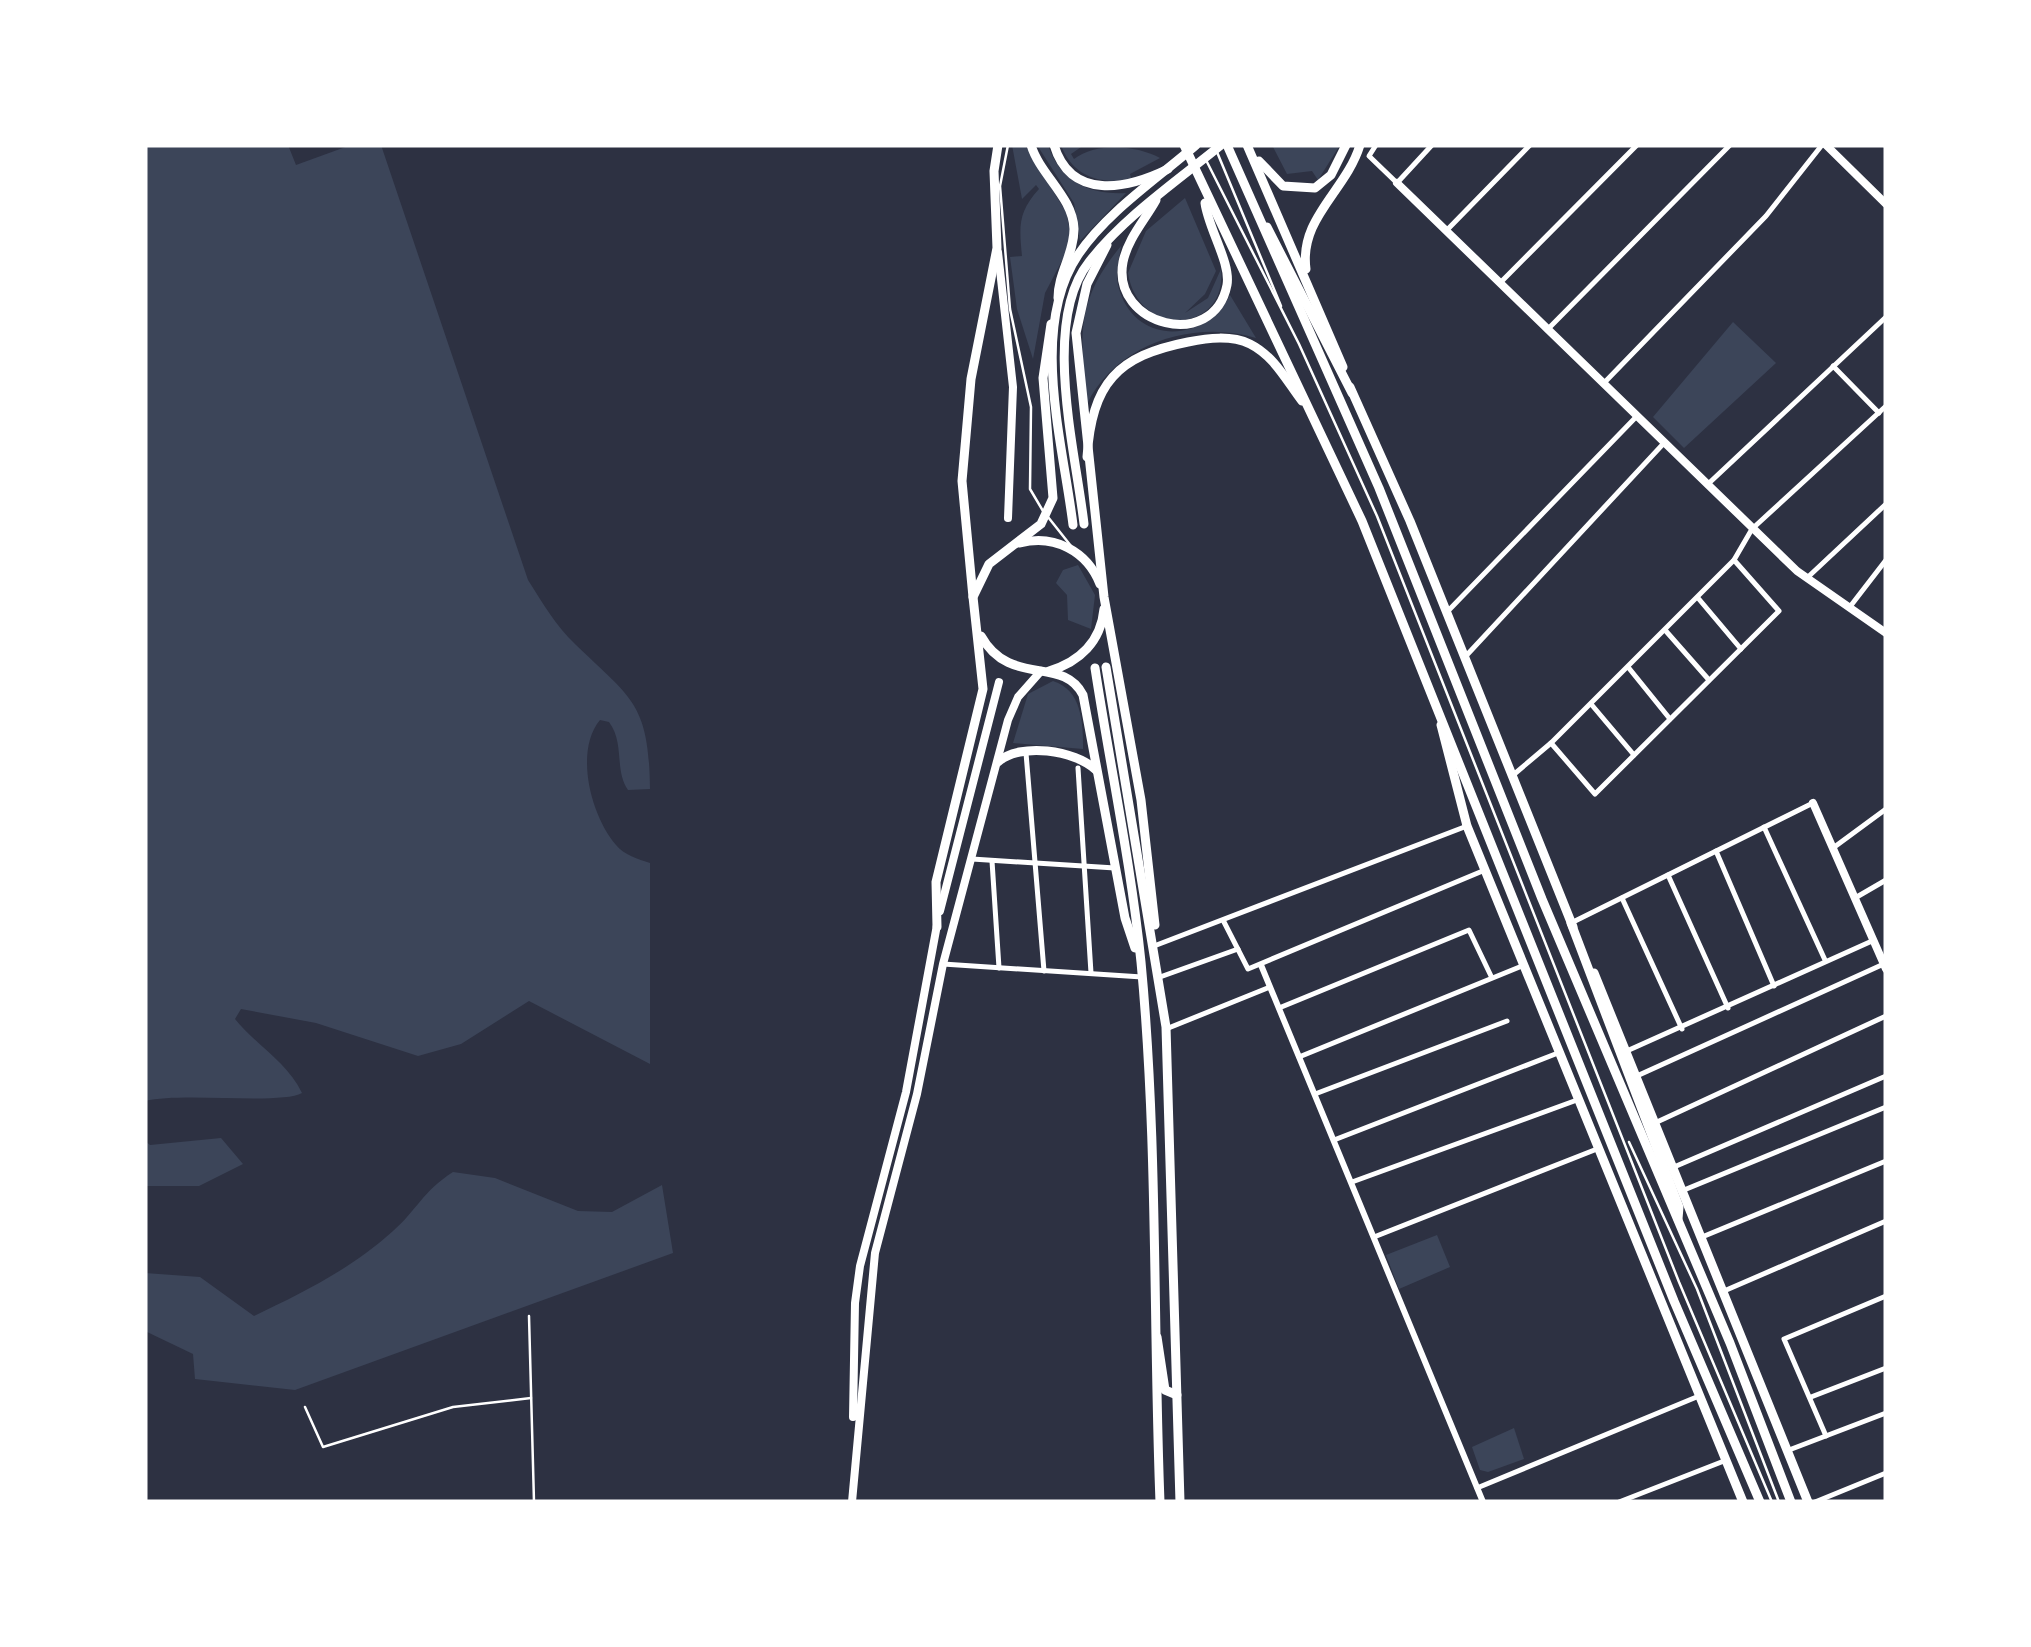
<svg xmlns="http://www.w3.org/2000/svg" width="2031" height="1647" font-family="'Alegreya Sans',sans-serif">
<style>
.green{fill:#3c4559}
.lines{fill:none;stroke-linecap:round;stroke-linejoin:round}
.service{stroke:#fff;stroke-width:2.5}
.minor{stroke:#fff;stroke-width:5}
.tertiary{stroke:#fff;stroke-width:6}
.secondary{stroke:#fff;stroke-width:8}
.primary{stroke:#fff;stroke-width:9}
.trunk{stroke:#fff;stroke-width:9}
</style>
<rect width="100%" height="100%" fill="#2d3142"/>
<!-- green -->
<g class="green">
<path d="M145,145H288L296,165L351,145H381L528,580C542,602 556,626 575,644C632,699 649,703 650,789L628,790C614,770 625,743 609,722L600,720C574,751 591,816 616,845C624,855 638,859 650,863V1064L529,1001L461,1044L418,1056L316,1023L241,1009L235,1019C256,1045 287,1062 302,1093C281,1105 183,1092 145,1101Z"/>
<path d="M1012,145H1025L1066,212L1070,230L1066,253L1045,293L1033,359L1017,309L1010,257L1022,256C1019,226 1018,212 1039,189L1036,185L1022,199Z"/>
<path d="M1037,145H1048C1060,182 1090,195 1126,193L1080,241L1074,203Z"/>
<path d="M1061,145H1084L1071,154L1074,159C1096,142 1136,145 1160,158L1130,174L1131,178C1101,186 1072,176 1061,145Z"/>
<polygon points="1272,145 1340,145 1318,180 1312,171 1287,174"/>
<path d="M1185,198L1216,271L1205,294L1185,313L1208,298L1221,269C1228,334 1138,339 1128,273L1146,231Z"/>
<path d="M1121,246C1119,261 1114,276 1120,292C1138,346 1207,342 1230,295L1256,338C1193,319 1116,344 1087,404C1080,336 1075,301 1121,246Z"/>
<polygon points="1733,322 1776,363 1684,448 1653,417"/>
<polygon points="1078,565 1095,595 1091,629 1068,620 1067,595 1056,583 1063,570"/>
<path d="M1053,681C1082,690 1083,723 1083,749L1013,743L1028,694Z"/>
<polygon points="221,1138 243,1164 199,1186 145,1186 145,1141 150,1145"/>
<path d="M453,1172L495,1178L578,1211L612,1212L662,1185L673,1253L295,1390L195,1379L193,1354L145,1331V1273L200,1277L254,1316C304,1292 351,1269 393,1231C417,1210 423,1191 453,1172Z"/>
<polygon points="1437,1235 1450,1267 1399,1289 1386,1255"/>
<polygon points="1514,1428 1524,1459 1488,1472 1480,1470 1472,1447"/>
</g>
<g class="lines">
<!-- service -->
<g class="service">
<polyline points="1008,145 1000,186 1010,309 1031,407 1030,489 1043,511"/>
<polyline points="1217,152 1281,306"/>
<polyline points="1206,160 1299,344 1377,516 1679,1282 1772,1502"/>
<polyline points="1048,517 1071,546"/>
<polyline points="1629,1142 1697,1289 1779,1502"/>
<polyline points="529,1316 534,1502"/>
<polyline points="305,1407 323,1447 453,1407 531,1398"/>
</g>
<!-- minor -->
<g class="minor">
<polyline points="1376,145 1369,156 1397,183 1432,145"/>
<polyline points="1885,145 1886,146"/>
<polyline points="1446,231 1530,145"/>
<polyline points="1500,283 1637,145"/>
<polyline points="1547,330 1730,145"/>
<polyline points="1833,366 1879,413"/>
<polyline points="1603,384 1766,216 1822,145"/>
<polyline points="1707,485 1886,317"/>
<polyline points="1808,577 1886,504"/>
<polyline points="1698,598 1741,649"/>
<polyline points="1849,608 1886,560"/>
<polyline points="1448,611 1636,417"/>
<polyline points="1665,630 1709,680"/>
<polyline points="1465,657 1664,443"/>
<polyline points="1628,667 1670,719"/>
<polyline points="1591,704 1634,755"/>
<polyline points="1551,743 1595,794 1779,611 1734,560"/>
<polyline points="1026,753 1044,971"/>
<polyline points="1078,768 1091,973"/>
<polyline points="1512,776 1551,743 1734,560 1752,529 1886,406"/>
<polyline points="1764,827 1825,960"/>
<polyline points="1833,848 1886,809"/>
<polyline points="1716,851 1774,986"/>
<polyline points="972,859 1115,868"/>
<polyline points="992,861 999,968"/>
<polyline points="1668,875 1728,1008"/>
<polyline points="1622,898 1682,1029"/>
<polyline points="1855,898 1886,880"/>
<polyline points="1224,922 1248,969 1485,870"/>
<polyline points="1571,923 1813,803"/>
<polyline points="1154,946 1467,826"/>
<polyline points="943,964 1142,977"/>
<polyline points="1160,977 1238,949"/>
<polyline points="1279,1008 1469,930 1491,976"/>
<polyline points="1166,1029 1270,987"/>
<polyline points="1629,1050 1872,941"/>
<polyline points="1299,1057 1522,966"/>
<polyline points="1639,1075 1886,963"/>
<polyline points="1315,1094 1507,1021"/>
<polyline points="1657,1122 1886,1016"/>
<polyline points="1334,1140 1558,1053"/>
<polyline points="1674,1167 1886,1076"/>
<polyline points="1352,1182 1577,1100"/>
<polyline points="1684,1190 1886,1107"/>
<polyline points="1374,1237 1597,1149"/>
<polyline points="1702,1237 1886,1161"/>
<polyline points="1724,1291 1886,1221"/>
<polyline points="1811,1397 1886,1368"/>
<polyline points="1826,1436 1784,1339 1886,1296"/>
<polyline points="1789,1450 1886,1413"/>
<polyline points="1477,1488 1699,1396"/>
<polyline points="1619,1502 1724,1461"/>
<polyline points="1815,1502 1886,1473"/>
</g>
<!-- tertiary -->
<polyline class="tertiary" points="1261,965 1483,1502"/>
<!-- secondary -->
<g class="secondary">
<polyline points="1826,145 1886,204"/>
<polyline points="1397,183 1797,571 1886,633"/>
<polyline points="998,252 1013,387 1008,518"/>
<polyline points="1813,803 1886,969"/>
<polyline points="940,911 999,682"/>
<polyline points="853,1417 855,1303 860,1266 906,1092 937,925"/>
<polyline points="852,1502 875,1253 917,1094 943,964 1008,720 1018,697 1041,671"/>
</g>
<!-- primary -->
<g class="primary">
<polyline points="1247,145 1343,367"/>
<polyline points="1259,161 1283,186 1315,188 1331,175 1346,145"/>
<polyline points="1107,245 1087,284 1076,333 1104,597 1141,800 1155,925"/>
<path d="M1306,269C1299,218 1346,191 1360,145"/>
<polyline points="1350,387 1410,521 1573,927"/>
<path d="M1084,524C1076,453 1041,322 1089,262C1124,217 1177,181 1221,145"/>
<path d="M1073,525C1063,443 1029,328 1078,255C1107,212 1157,179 1196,145"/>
<path d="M1020,543C1054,534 1087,551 1100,584"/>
<path d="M981,636C1010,688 1063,655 1083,695L1125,918L1135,948"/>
<polyline points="1106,667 1166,1027 1180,1502"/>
<path d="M1095,668C1110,766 1131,863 1141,962C1158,1141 1153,1322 1160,1502"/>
<path d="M1049,671C1080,662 1101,641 1104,609"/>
<polyline points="1441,725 1467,826 1743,1502"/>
<path d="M998,762C1020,742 1075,750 1096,770"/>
<polyline points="937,927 936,882 983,689 973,597 989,564 1041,524 1053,498 1043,378 1051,324"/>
<polyline points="1594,973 1808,1502"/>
<polyline points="1157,1337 1165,1390 1177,1395"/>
</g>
<!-- trunk -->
<g class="trunk">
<path d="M1031,145C1040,175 1073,197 1074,229C1074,254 1058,273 1058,298"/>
<path d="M1054,145C1071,201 1127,189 1168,169"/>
<polyline points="1184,145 1362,521 1674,1301 1760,1502"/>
<polyline points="1227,145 1379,488 1542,899 1730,1343 1791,1502"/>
<path d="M1156,200C1145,220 1128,238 1123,262C1111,326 1214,352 1227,285C1231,263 1208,228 1205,203"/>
<polyline points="1267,227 1352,393"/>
<path d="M1087,457C1092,383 1117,356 1188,342C1208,338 1231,335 1250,344C1274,356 1286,380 1302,401"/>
<polyline points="973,597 962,481 971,379 997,248 994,171 998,145"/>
<polyline points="1571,923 1679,1207 1678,1219"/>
</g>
</g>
<!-- border -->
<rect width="2031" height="1647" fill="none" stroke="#ffffff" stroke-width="295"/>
</svg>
